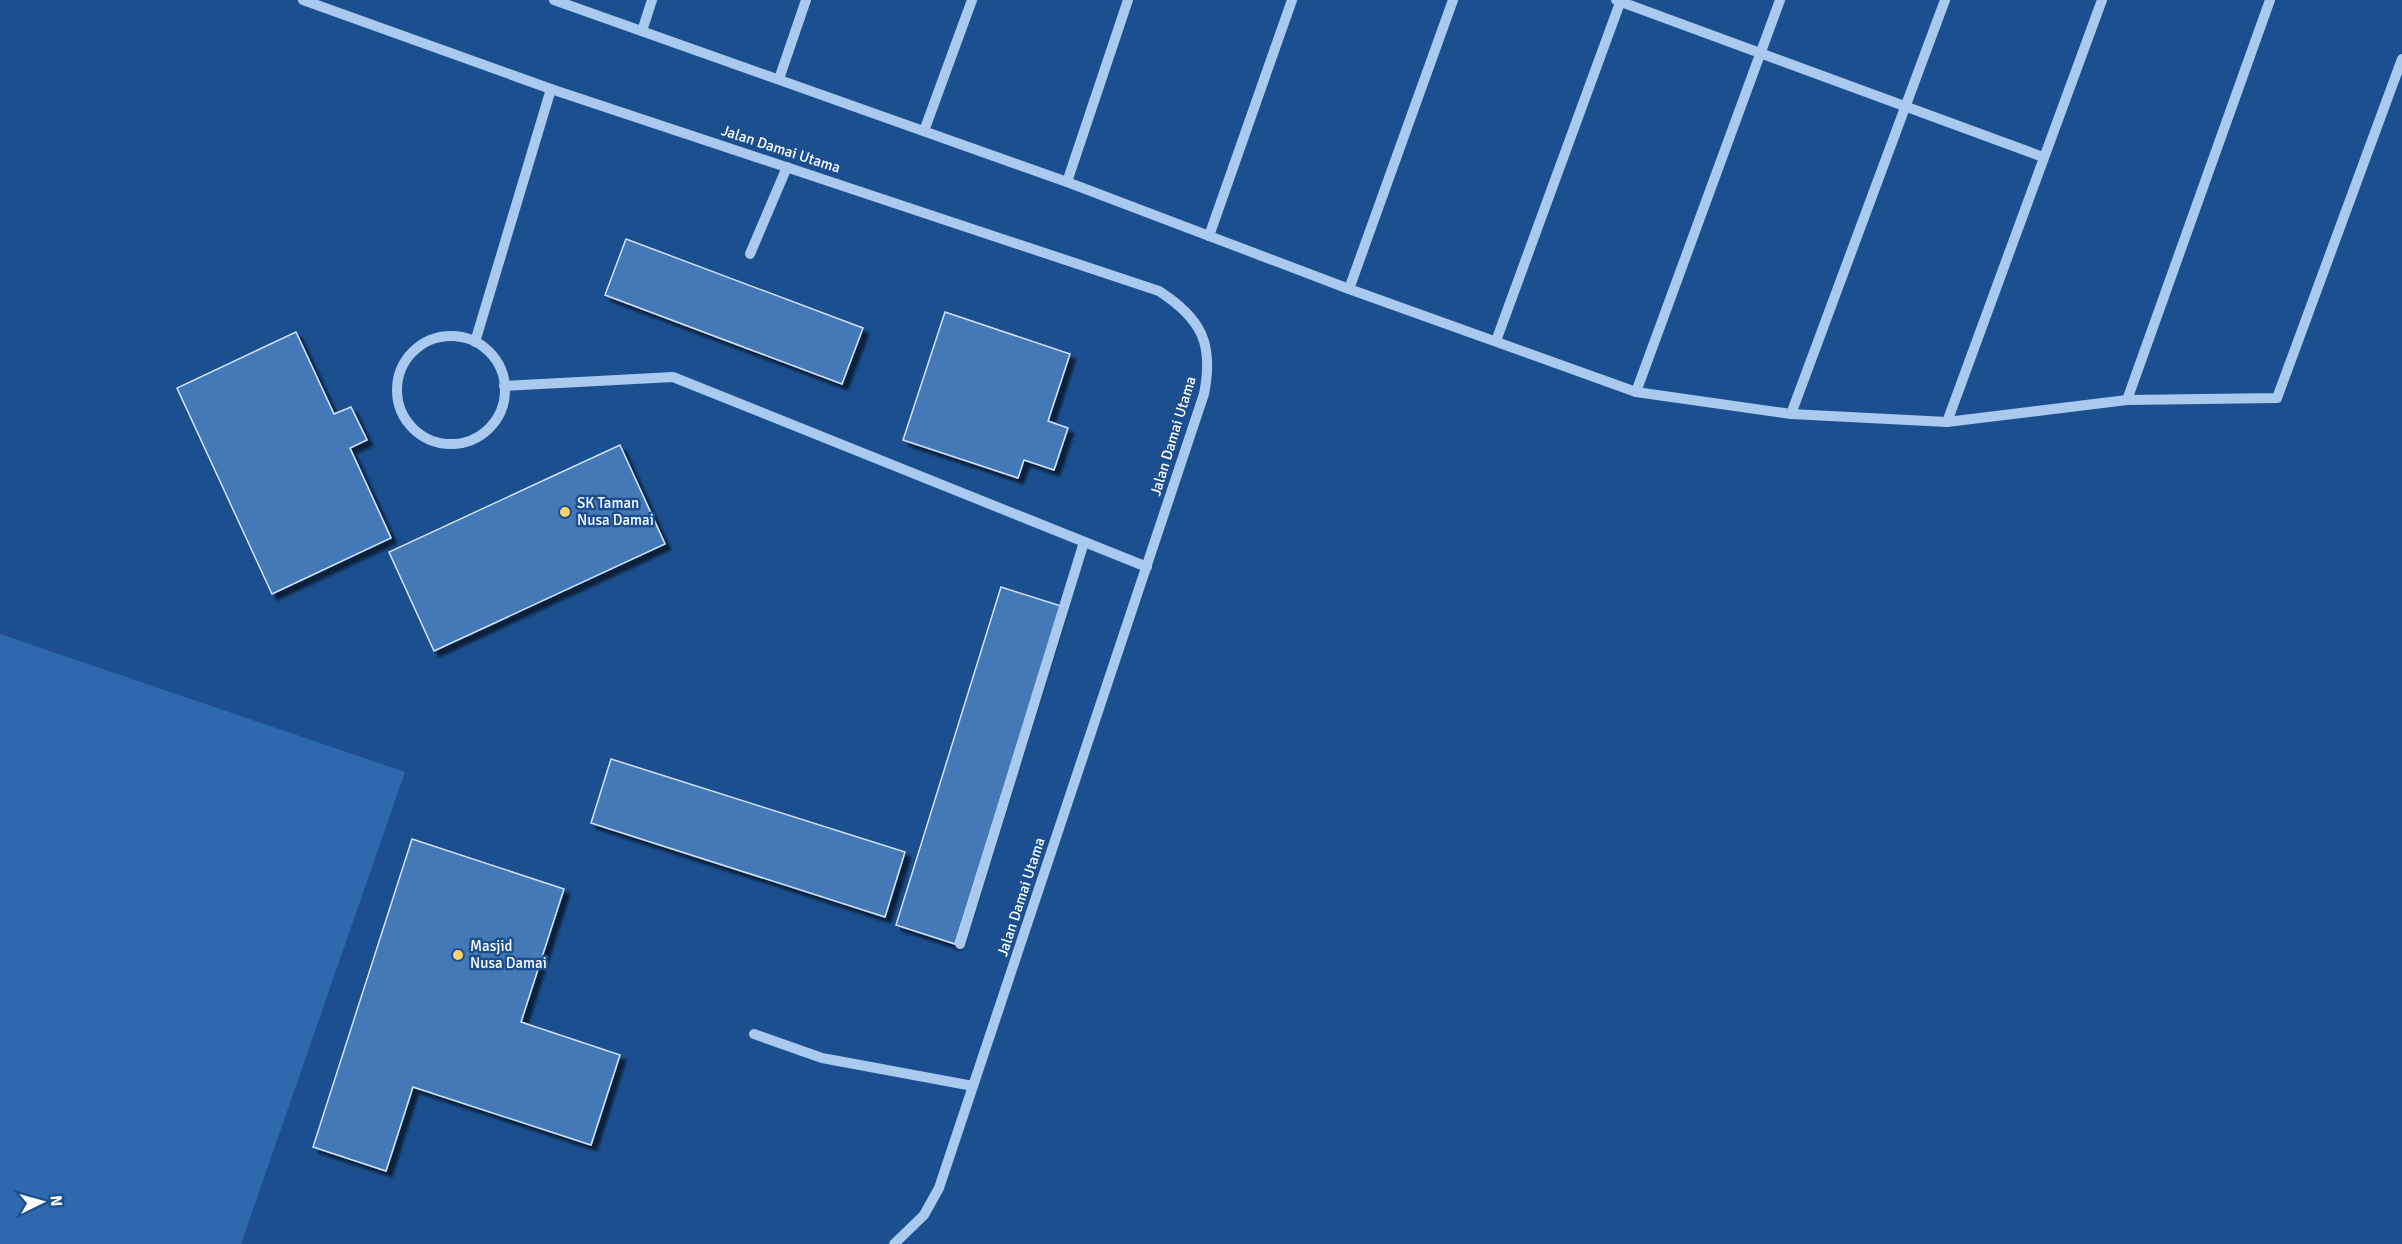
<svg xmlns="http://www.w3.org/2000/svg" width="2402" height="1244" font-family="Signika,sans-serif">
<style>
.green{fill:#2e69ad}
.building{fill:#4478b7;stroke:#cfe3fa;stroke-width:1.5;filter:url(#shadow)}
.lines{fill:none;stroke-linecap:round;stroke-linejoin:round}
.minor{stroke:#a9c9ee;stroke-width:10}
.poi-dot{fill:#ffd166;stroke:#1b4f8f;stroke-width:2}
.labels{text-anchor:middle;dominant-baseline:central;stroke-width:5;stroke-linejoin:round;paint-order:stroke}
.street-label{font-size:15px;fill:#fff;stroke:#1b4f8f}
.poi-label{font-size:15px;fill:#fff;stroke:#1b4f8f;text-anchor:start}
</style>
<defs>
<filter id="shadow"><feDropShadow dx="5.5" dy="5.5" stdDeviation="1.5" flood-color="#0009"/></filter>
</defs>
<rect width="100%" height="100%" fill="#1b4f8f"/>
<!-- green -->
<polygon class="green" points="0,634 405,772 241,1244 0,1244"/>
<!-- building -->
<g class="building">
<polygon points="626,239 863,328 842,384 605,295"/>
<polygon points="945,312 1070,354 1048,421 1068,428 1054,470 1024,460 1018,478 903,440"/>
<polygon points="296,332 334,414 351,407 367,440 350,448 391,538 272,594 177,388"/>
<polygon points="620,445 665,544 434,651 389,552"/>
<polygon points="1001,587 1061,606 955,944 896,925"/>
<polygon points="611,759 905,852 885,917 591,823"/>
<polygon points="412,839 564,889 521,1022 620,1055 591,1145 413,1087 386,1171 313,1147"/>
</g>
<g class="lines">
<!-- minor -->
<g class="minor">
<path d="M303,0L551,89L1159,291C1202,319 1214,344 1204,394L939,1188L924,1215L894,1244"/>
<polyline points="554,0 1067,182 1349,289 1636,392 1791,414 1947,422 2127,400 2277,398 2402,59"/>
<polyline points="1616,0 2043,157"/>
<polyline points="642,31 652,0"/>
<polyline points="779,79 806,0"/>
<polyline points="924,131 972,0"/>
<polyline points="1067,182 1128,0"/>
<polyline points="1209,236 1292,0"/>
<polyline points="750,254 787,167"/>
<polyline points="1349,289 1453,0"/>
<circle cx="451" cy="390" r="54"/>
<polyline points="1496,341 1621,0"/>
<polyline points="475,342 551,89"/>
<polyline points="504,386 673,377 1147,567"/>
<polyline points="1636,392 1780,0"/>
<polyline points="2127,400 2270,0"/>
<polyline points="1791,414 1945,0"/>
<polyline points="1947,422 2102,0"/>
<polyline points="960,944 1084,542"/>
<polyline points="754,1034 822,1058 973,1086"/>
</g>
</g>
<!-- markers -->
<g class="poi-dot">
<circle cx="565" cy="512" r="6"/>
<circle cx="458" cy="955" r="6"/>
</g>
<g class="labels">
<!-- street labels -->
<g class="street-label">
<text transform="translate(781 149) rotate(18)">Jalan Damai Utama</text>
<text transform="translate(1173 436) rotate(-73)">Jalan Damai Utama</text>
<text transform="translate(1021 897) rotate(-72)">Jalan Damai Utama</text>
</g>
<!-- poi labels -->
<g class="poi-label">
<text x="577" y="503">SK Taman<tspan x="577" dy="17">Nusa Damai</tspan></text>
<text x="470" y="946">Masjid<tspan x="470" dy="17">Nusa Damai</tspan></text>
</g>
</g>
<!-- north arrow -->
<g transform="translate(42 1202) rotate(85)" stroke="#1b4f8f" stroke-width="4.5" paint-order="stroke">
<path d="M0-4.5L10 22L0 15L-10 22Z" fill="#ffffff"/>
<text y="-9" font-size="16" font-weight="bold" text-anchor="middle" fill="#ffffff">N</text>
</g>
</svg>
